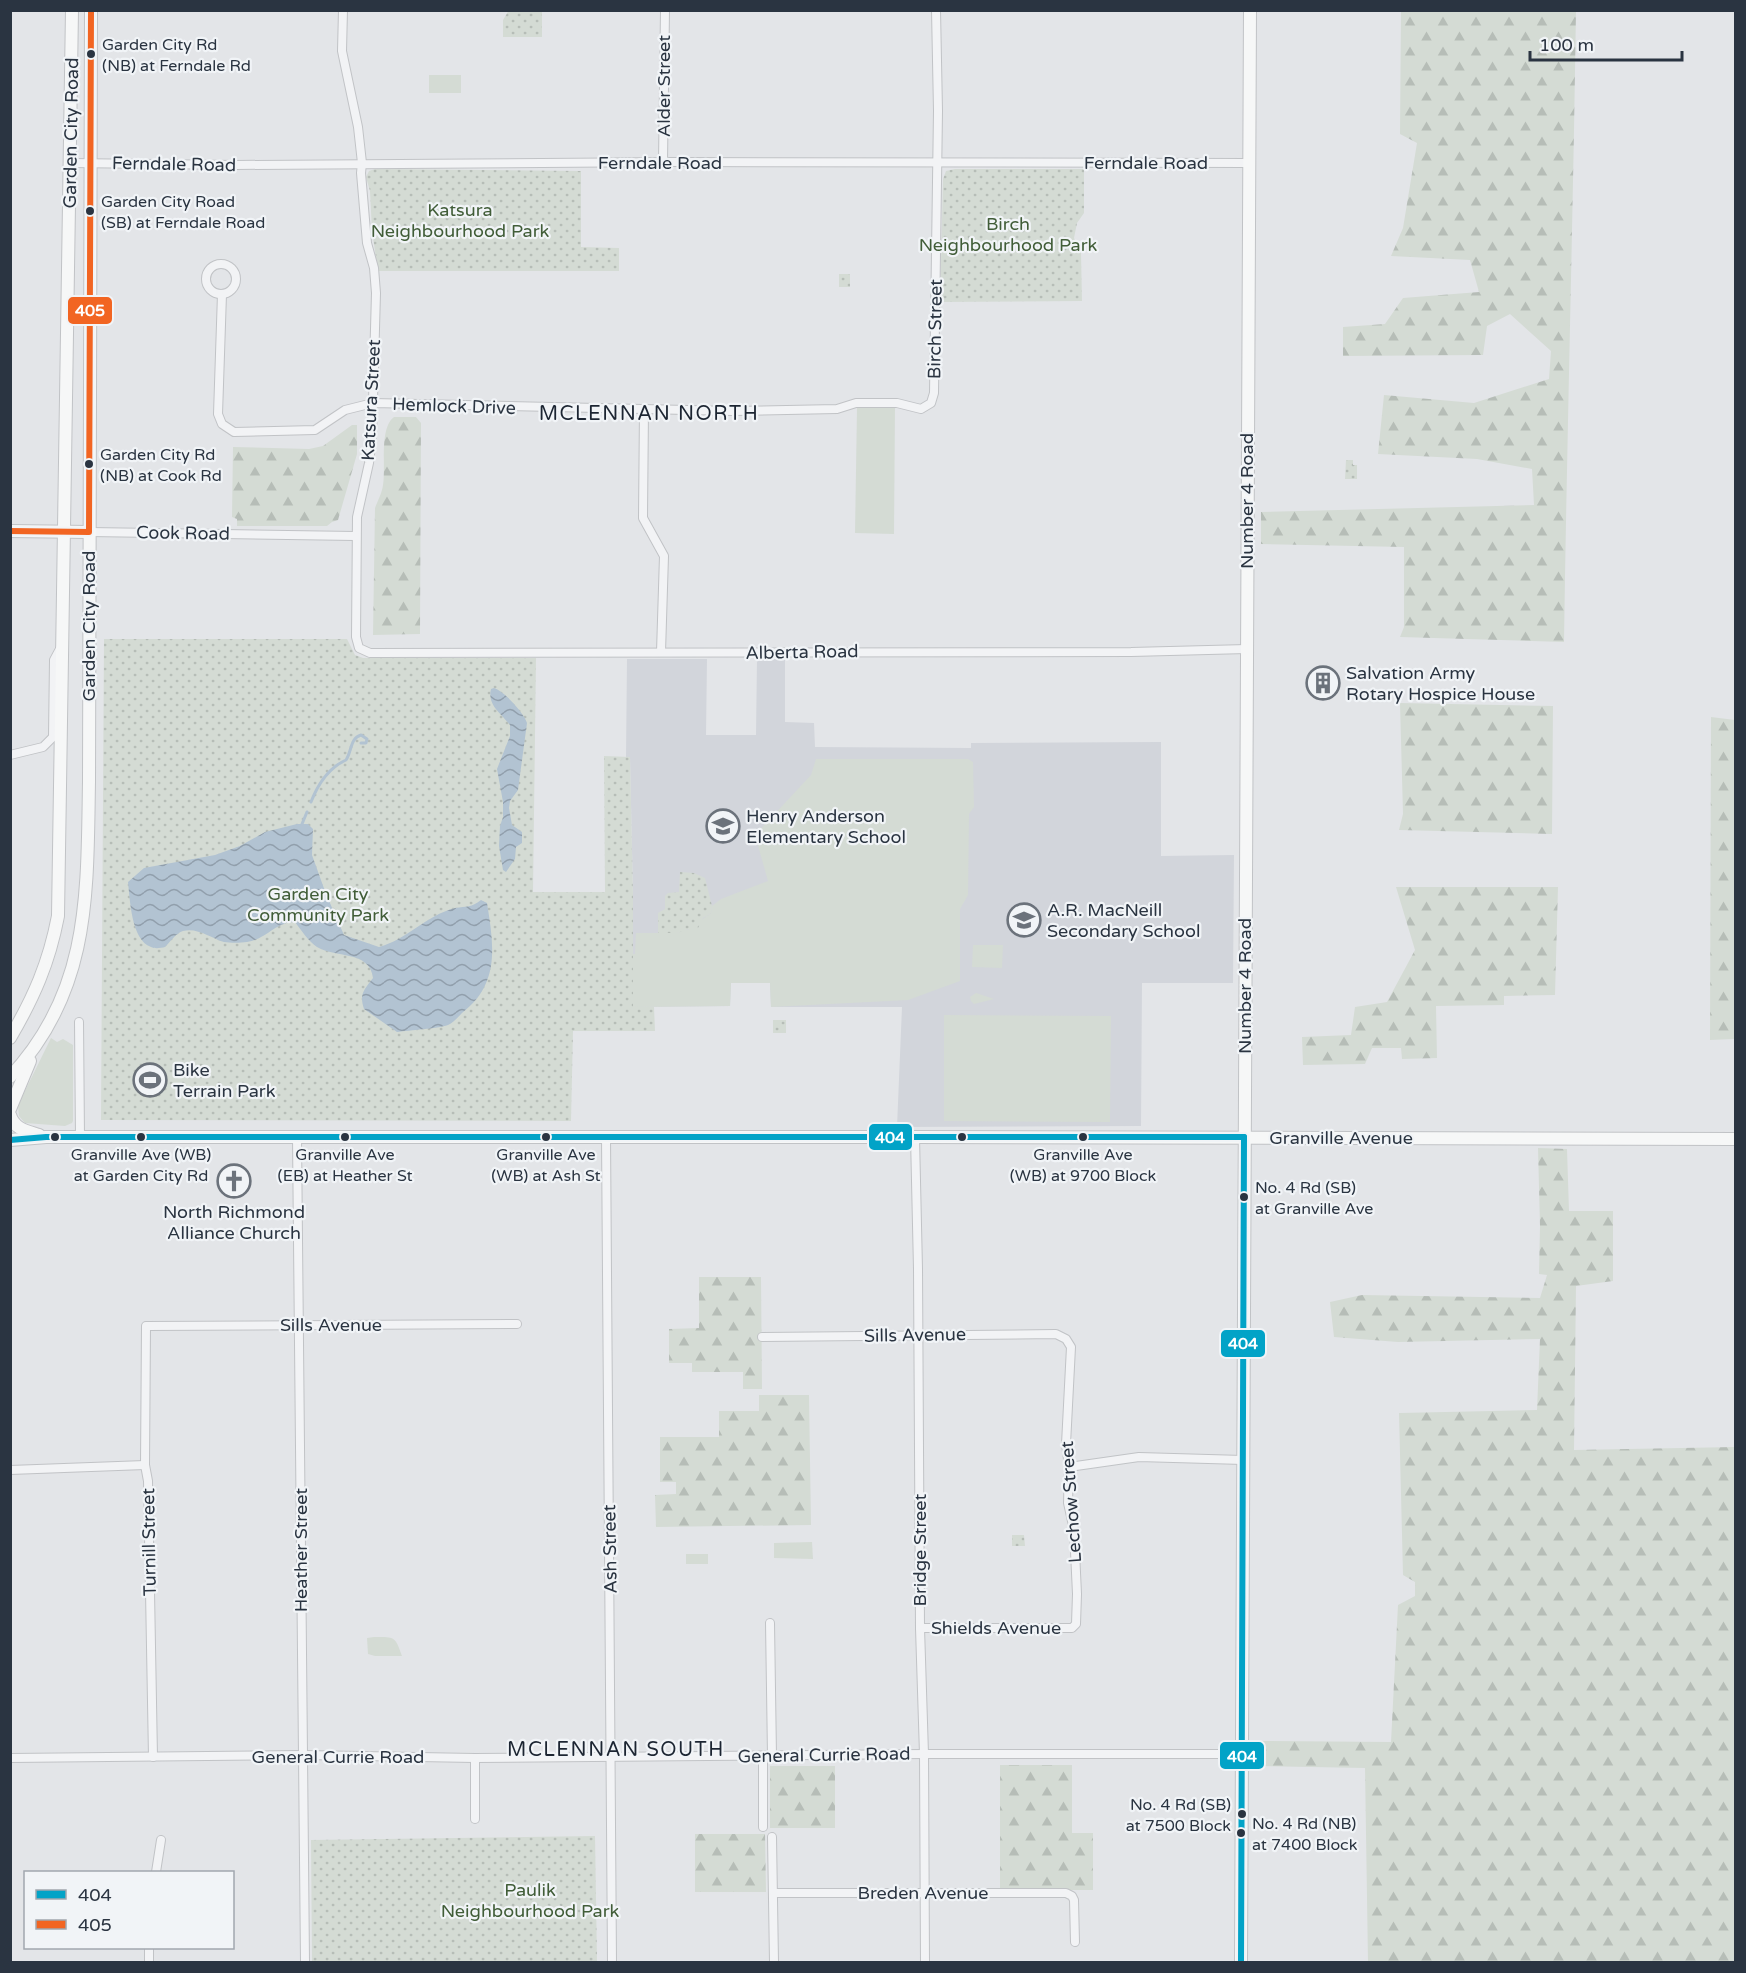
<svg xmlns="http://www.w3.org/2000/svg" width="1746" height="1973" font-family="'Varela Round',sans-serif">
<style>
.built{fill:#d2d5db}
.green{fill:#d4dbd4}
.forest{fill:url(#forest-firs)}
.park{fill:url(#park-dots)}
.water{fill:url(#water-waves)}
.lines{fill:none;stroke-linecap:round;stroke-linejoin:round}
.stream{stroke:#b2c3d2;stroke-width:3}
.street-casing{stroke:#c1c3c6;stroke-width:10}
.secondary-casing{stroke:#c1c3c6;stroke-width:14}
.street{stroke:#f2f3f5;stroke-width:8}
.secondary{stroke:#f6f7f7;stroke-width:12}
.bus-1-casing{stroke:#f1f4f7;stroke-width:10}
.bus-2-casing{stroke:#f1f4f7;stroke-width:10}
.bus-1{stroke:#02a3c7;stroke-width:6}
.bus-2{stroke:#f26522;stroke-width:6}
.bus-dot{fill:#2a3441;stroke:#f1f4f7;stroke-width:2}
.labels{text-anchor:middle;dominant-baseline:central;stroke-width:4.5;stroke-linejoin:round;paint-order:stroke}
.bus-label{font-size:16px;fill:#2a3441;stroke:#f1f4f7;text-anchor:start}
.street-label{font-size:18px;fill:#2a3441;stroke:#f1f4f7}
.park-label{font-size:18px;fill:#415d38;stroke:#f1f4f7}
.poi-label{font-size:18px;fill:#2a3441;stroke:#f1f4f7;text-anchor:start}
.neighbourhood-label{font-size:20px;letter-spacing:1.5px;fill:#1c2532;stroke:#f1f4f7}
.line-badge{stroke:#f1f4f7;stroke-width:2}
.badge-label{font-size:16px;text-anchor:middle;font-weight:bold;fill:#fff}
</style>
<defs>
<pattern id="forest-firs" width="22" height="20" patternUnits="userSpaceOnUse" patternTransform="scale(1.5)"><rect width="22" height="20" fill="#d4dbd4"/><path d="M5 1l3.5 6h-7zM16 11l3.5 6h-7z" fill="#b6bdb7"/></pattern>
<pattern id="park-dots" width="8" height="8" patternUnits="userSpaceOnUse" patternTransform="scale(1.5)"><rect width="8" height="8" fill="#d4dbd4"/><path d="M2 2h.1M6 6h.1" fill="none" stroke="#b6bdb7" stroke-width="1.8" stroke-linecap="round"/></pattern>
<pattern id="water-waves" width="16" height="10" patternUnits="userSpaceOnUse" patternTransform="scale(1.5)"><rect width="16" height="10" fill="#b2c3d2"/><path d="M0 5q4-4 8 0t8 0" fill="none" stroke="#919fac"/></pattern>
</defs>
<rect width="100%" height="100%" fill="#e3e5e8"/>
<!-- built -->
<polygon class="built" points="627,659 707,659 706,735 756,735 757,659 785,659 785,722 814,723 815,747 971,748 971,743 1161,742 1161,856 1234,855 1233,983 1142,983 1141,1126 897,1127 902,1007 771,1007 770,983 731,983 730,1006 633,1007 633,895 630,758 626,757"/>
<!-- green -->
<g class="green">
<rect x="429" y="75" width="32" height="18"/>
<polygon points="857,408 895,408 894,534 855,533"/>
<polygon points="816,759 968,759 973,762 974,807 969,814 968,895 960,909 960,981 908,1000 771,1007 770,983 731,983 730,1006 633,1007 633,954 635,954 636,933 677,933 683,930 698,928 700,921 711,913 712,906 721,899 768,881 755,835 811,775"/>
<polygon points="973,945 1003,945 1002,968 972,967"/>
<polygon points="976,993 994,999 974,1004 971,1001 970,997"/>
<polygon points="944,1015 1111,1016 1110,1122 944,1121"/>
<polygon points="51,1038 57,1042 63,1039 73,1045 73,1121 72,1123 65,1126 25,1123 19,1116 18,1105"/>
<polygon points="812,1542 813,1559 774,1558 774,1543"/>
<polygon points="708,1554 708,1564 686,1564 686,1554"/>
<path d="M374,1637C395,1637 395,1636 402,1656H375L368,1654L367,1638Z"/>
</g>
<!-- forest -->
<g class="forest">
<path d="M1401,11H1576C1573,221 1567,432 1564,642L1400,637L1404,627V547L1261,544V512L1534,505L1532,469L1477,459L1378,454L1384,395L1474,403L1549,379L1551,351L1510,314L1487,326L1483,355L1343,356V327L1385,324L1403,298L1479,292L1470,260L1391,256L1403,228L1417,143L1400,134Z"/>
<path d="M394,417H416L421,423L420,634L373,635L375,508C378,500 382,493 383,485C386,467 379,428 394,417Z"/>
<polygon points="352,425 357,425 357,454 338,520 332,522 327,526 237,526 237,519 232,517 233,447 309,449 323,446"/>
<polygon points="1400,703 1553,706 1552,834 1399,830 1403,814"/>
<polygon points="1711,717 1735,720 1734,1039 1710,1040"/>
<polygon points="1396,887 1558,887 1555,995 1504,996 1504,1005 1436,1006 1437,1058 1402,1059 1401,1048 1372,1048 1365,1064 1303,1065 1302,1037 1351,1035 1355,1007 1387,1002 1415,950"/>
<polygon points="1538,1148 1567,1149 1569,1211 1613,1211 1613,1281 1576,1286 1574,1450 1735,1447 1735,1962 1368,1962 1365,1768 1256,1766 1256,1741 1391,1742 1398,1605 1415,1596 1415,1582 1403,1575 1399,1413 1537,1410 1540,1339 1398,1342 1334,1337 1330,1302 1362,1295 1540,1298 1547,1275 1539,1274 1540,1226"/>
<polygon points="699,1277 761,1277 762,1389 743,1389 743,1372 692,1372 692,1363 669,1363 669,1329 699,1328"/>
<polygon points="759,1395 809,1395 811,1525 656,1527 655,1495 676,1494 676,1482 660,1482 660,1437 719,1437 719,1411 759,1411"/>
<polygon points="1000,1765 1072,1765 1072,1833 1093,1833 1093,1890 1000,1890"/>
<rect x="770" y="1766" width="65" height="62"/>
<polygon points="695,1834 765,1834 766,1892 695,1892"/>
</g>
<!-- park -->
<g class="park">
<polygon points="509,10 542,11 542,37 503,37 503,20"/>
<polygon points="375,169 581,171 581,247 619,248 619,271 378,271 372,231 370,191 366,177 369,171"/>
<polygon points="955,169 1084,169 1084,213 1077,223 1074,238 1081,253 1082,301 940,302 943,179 946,171"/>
<rect x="839" y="274" width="11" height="13"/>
<polygon points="1346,460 1353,460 1353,465 1357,465 1357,479 1345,479"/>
<polygon points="104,639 347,639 355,655 363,658 536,658 533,892 605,892 604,756 630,757 633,895 633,1007 654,1007 655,1031 573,1031 571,1121 101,1120"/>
<polygon points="680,872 694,873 705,878 712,906 711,913 703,918 698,928 693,931 688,929 677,933 658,933 658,913 665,909 665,896 668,893 679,892"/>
<rect x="773" y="1020" width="13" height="13"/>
<polygon points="1012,1535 1024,1535 1025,1546 1012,1546"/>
<polygon points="595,1836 597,1962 312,1962 311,1840"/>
</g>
<!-- water -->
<g class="water">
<path d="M494,688C504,691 524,713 527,723L518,790L510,801L509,808L512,825L522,832V843L516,847L515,859L506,872L503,870L499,846L500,826L503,817V802L497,769L510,736V725C501,713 487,705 491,689Z"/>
<path d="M297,824H308L313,829L312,855L326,894L344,935L379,947C406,940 427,915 455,908C467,906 471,908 481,900L487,903C494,946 500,984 462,1013C458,1017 453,1023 448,1025C437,1029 410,1030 397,1032L364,1009C359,994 364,990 373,978C370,950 334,958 317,947C309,942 301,930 295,922C277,921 265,940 247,942C240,943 230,943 224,942C211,938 197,927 183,931C176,933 170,942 165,947C161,948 155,949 151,947C131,940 130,899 128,882L144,868L215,855L240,846L265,832Z"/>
</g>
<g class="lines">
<!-- stream -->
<g class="stream">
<path d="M311,802C318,784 328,768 346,760C352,751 350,738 361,735L367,739L366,743H361"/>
<polyline points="302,824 307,812"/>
</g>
<!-- street casing -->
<g class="street-casing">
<g id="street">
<polyline points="343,10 342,51 358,127 362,163 361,173 367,243 374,268 376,293 372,436 369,463 357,517 356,637 359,648 370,653 1131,652 1247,649"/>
<polyline points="663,162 665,10"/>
<polyline points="70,163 236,165 675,162 1249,163"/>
<circle cx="221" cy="279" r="15"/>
<polyline points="222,294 218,414 222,424 234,432 315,430 345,410 373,403 732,411 837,409 856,403 897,403 921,409 931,403 934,393 938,111 936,10"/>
<polyline points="644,409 643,518 664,556 661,652"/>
<polyline points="89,532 355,536"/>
<polyline points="10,755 43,747 53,737 54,660 61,647"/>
<polyline points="79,1022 80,1137"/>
<polyline points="606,1136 612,1962"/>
<polyline points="297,1137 305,1962"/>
<polyline points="915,1137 918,1269 920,1628 924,1754 925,1962"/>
<polyline points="762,1337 1056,1334 1066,1339 1071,1347 1066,1444 1069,1467 1068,1503 1074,1530 1077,1594 1076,1624 1072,1628 920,1628"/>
<polyline points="1069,1467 1139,1457 1243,1460"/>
<polyline points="10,1470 145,1465"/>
<polyline points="770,1623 772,1756"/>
<polyline points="153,1757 148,1481 145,1465 146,1326 517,1324"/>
<polyline points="10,1758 304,1755 475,1758 924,1754 1241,1754"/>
<polyline points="475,1758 475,1819"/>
<polyline points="763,1827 763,1756"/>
<polyline points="772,1837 774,1962"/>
<polyline points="156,1872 161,1840"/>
<polyline points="774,1893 1066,1893 1072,1896 1074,1900 1075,1942"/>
<polyline points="149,1962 149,1948"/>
</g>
</g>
<!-- secondary casing -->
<g class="secondary-casing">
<g id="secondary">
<polyline points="10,531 89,532"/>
<path d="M10,1038C34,997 49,963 58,916L72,10"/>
<path d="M10,1077C91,991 87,893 89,782L91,10"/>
<polyline points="10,1109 30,1061"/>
<path d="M10,1115C14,1129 27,1131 39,1135"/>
<polyline points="10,1140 46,1137 915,1137 1736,1139"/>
<polyline points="1241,1962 1250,10"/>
</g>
</g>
<!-- street -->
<use href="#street" class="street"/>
<!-- secondary -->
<use href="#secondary" class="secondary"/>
<!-- bus-1 casing -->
<g class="bus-1-casing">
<g id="bus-1">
<polyline points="10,1140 46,1137 1244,1137"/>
<polyline points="1241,1962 1244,1137"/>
</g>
</g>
<!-- bus-2 casing -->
<g class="bus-2-casing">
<polyline id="bus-2" points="10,531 89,532 91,10"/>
</g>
<!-- bus-1 -->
<use href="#bus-1" class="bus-1"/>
<!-- bus-2 -->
<use href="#bus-2" class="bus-2"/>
</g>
<!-- icons -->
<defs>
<g id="building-ring" transform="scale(1.725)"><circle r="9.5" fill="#f1f4f7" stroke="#6b727b" stroke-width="1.5"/><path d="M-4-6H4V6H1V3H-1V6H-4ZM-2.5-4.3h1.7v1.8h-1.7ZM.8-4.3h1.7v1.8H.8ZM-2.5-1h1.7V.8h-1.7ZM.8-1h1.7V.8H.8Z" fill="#6b727b"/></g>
<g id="school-ring" transform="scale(1.725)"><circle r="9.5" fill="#f1f4f7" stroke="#6b727b" stroke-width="1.5"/><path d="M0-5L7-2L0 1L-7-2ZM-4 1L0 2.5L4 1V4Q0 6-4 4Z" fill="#6b727b"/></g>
<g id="stadium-ring" transform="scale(1.725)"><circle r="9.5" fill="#f1f4f7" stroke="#6b727b" stroke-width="1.5"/><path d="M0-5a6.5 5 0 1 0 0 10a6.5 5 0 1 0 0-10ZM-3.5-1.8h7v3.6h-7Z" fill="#6b727b"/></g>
<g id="church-ring" transform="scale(1.725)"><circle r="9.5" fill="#f1f4f7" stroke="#6b727b" stroke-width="1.5"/><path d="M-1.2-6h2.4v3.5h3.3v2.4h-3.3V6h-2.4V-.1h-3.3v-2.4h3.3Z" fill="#6b727b"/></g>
</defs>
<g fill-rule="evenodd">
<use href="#building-ring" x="1323" y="683"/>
<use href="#school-ring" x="723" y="826"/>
<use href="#school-ring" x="1024" y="920"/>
<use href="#stadium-ring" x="150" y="1080"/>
<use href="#church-ring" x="234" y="1181"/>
</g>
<!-- markers -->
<g class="bus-dot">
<circle cx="91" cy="54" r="5"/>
<circle cx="90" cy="211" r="5"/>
<circle cx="89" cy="464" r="5"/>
<circle cx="55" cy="1137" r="5"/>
<circle cx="141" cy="1137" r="5"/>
<circle cx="345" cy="1137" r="5"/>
<circle cx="546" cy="1137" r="5"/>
<circle cx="962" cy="1137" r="5"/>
<circle cx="1083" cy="1137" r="5"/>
<circle cx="1244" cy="1197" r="5"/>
<circle cx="1242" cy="1814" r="5"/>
<circle cx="1241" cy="1833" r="5"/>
</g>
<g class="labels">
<!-- bus labels -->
<g class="bus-label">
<text x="102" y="45">Garden City Rd<tspan x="102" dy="21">(NB) at Ferndale Rd</tspan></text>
<text x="101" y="202">Garden City Road<tspan x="101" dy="21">(SB) at Ferndale Road</tspan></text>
<text x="100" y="455">Garden City Rd<tspan x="100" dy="21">(NB) at Cook Rd</tspan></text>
<text x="141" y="1155" text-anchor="middle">Granville Ave (WB)<tspan x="141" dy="21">at Garden City Rd</tspan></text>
<text x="345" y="1155" text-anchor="middle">Granville Ave<tspan x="345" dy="21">(EB) at Heather St</tspan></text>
<text x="546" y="1155" text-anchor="middle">Granville Ave<tspan x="546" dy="21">(WB) at Ash St</tspan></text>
<text x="1083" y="1155" text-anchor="middle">Granville Ave<tspan x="1083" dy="21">(WB) at 9700 Block</tspan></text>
<text x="1255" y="1188">No. 4 Rd (SB)<tspan x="1255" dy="21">at Granville Ave</tspan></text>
<text x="1231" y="1805" text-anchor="end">No. 4 Rd (SB)<tspan x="1231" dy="21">at 7500 Block</tspan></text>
<text x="1252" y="1824">No. 4 Rd (NB)<tspan x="1252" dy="21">at 7400 Block</tspan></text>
</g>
<!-- street labels -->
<g class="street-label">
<text transform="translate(664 86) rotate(-90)">Alder Street</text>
<text transform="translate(71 133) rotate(-89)">Garden City Road</text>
<text x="660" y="163">Ferndale Road</text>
<text x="1146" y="163">Ferndale Road</text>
<text transform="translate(174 164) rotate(1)">Ferndale Road</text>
<text transform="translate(935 329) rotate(-89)">Birch Street</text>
<text transform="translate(371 400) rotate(-87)">Katsura Street</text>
<text transform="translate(454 406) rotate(2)">Hemlock Drive</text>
<text transform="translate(1247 501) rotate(-90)">Number 4 Road</text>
<text transform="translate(183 533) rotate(1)">Cook Road</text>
<text transform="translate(89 626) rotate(-90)">Garden City Road</text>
<text transform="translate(802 652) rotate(-1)">Alberta Road</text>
<text transform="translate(1245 986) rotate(-90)">Number 4 Road</text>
<text x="1341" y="1138">Granville Avenue</text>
<text x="331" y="1325">Sills Avenue</text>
<text transform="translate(915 1335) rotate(-1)">Sills Avenue</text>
<text transform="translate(1071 1502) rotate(-94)">Lechow Street</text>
<text transform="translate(149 1542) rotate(-91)">Turnill Street</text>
<text transform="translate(610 1549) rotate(-91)">Ash Street</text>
<text transform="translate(301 1550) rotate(-90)">Heather Street</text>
<text transform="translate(920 1550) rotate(-90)">Bridge Street</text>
<text x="996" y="1628">Shields Avenue</text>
<text transform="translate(824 1755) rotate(-1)">General Currie Road</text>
<text x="338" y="1757">General Currie Road</text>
<text x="923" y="1893">Breden Avenue</text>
</g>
<!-- park labels -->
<g class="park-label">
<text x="460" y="210">Katsura<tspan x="460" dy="21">Neighbourhood Park</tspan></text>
<text x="1008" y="224">Birch<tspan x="1008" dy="21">Neighbourhood Park</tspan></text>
<text x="318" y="894">Garden City<tspan x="318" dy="21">Community Park</tspan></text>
<text x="530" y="1890">Paulik<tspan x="530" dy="21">Neighbourhood Park</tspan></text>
</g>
<!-- poi labels -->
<g class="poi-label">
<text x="1346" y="673">Salvation Army<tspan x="1346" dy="21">Rotary Hospice House</tspan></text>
<text x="746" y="816">Henry Anderson<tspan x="746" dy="21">Elementary School</tspan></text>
<text x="1047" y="910">A.R. MacNeill<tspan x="1047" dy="21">Secondary School</tspan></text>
<text x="173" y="1070">Bike<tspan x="173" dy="21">Terrain Park</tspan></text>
<text x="234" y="1212" text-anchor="middle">North Richmond<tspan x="234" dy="21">Alliance Church</tspan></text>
</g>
<!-- neighbourhood labels -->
<g class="neighbourhood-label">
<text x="649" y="414">MCLENNAN NORTH</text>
<text x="616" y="1750">MCLENNAN SOUTH</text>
</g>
</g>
<g class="line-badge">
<rect x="67" y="296" width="46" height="29" rx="6" fill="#f26522"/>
<rect x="868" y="1123" width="45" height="28" rx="6" fill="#02a3c7"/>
<rect x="1220" y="1329" width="46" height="29" rx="6" fill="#02a3c7"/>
<rect x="1219" y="1741" width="46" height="29" rx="6" fill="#02a3c7"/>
</g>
<g class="badge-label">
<text x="90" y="316">405</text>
<text x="890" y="1143">404</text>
<text x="1243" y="1349">404</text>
<text x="1242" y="1762">404</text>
</g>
<!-- border -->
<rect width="1746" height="1973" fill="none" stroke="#2a3441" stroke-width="24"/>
<!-- legend -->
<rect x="24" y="1871" width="210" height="78" fill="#f1f4f7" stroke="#a1a7ae" stroke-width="1.5"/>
<rect x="36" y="1890" width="30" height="9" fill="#02a3c7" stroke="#a1a7ae" stroke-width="1.5"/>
<text x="78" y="1901" font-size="18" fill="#2a3441">404</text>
<rect x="36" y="1920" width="30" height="9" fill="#f26522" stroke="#a1a7ae" stroke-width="1.5"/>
<text x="78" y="1931" font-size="18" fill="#2a3441">405</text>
<!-- scale -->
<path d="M1530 51v9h152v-9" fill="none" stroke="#2a3441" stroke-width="3"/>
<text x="1539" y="51" font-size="18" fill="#2a3441" stroke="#f1f4f7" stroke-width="4.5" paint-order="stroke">100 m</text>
</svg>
